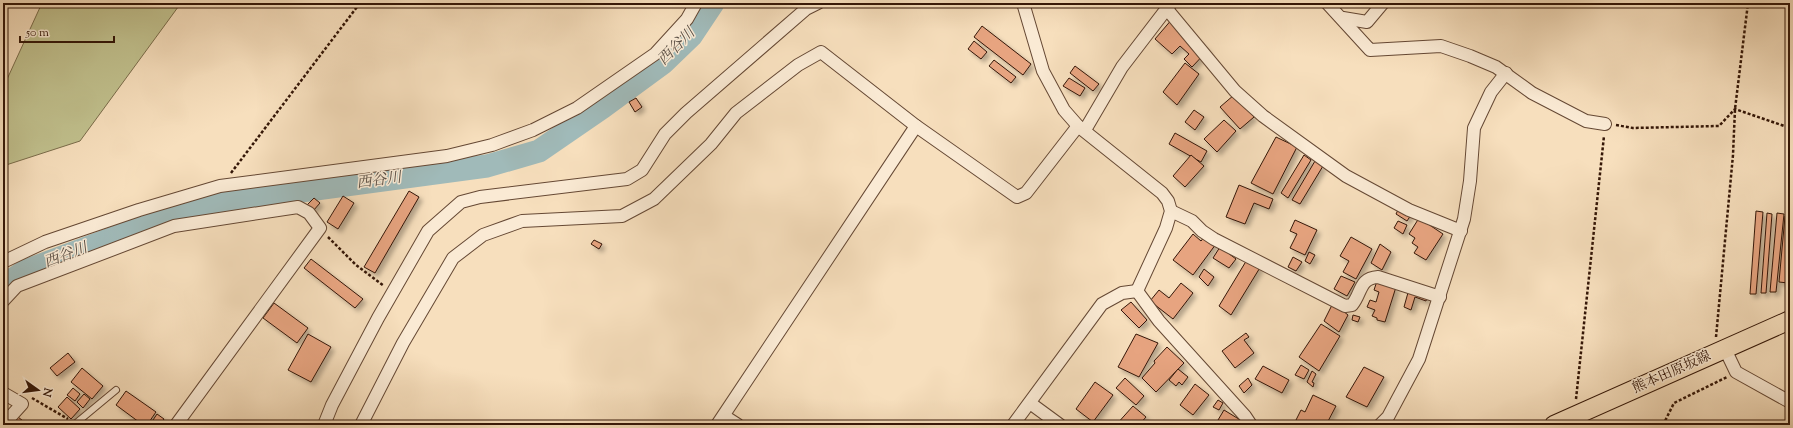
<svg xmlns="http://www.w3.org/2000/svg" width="1793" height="428" font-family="'Sorts Mill Goudy','Noto Serif JP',serif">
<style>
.green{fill:#c1c18e;stroke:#7a6c4a}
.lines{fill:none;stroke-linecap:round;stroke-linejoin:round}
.river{stroke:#a0bab9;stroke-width:23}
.building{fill:#e7a480;stroke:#341607;filter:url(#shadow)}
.lane-casing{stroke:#654834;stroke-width:8}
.street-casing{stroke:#654834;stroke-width:14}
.primary-casing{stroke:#341607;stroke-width:20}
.path{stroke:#341607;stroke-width:2.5;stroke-dasharray:3 2;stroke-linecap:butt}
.lane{stroke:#faead4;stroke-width:6}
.street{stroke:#faead4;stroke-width:12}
.primary{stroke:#f7dfbd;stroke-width:18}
.labels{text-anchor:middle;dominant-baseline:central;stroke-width:3;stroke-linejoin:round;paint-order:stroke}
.street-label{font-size:14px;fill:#341607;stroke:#faead4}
.water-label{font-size:15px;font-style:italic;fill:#5a4f45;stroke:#faead4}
</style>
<defs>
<filter id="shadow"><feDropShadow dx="3.5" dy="3.5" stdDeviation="2" flood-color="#0004"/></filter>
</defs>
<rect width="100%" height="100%" fill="#f7dfbd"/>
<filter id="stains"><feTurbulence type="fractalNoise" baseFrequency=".005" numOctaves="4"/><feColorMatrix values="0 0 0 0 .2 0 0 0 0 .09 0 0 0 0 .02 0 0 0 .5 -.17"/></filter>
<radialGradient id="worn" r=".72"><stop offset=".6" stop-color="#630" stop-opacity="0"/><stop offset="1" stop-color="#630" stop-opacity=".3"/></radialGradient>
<!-- green -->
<polygon class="green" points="42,3 181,3 80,141 3,166 3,88"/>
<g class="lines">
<!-- river -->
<polyline class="river" points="3,286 25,271 204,204 487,166 539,151 603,107 663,63 691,36 713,3"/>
</g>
<!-- building -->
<g class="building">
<polygon points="1173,18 1208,50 1192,67 1184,59 1189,54 1180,46 1172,54 1155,39"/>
<polygon points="982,26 1031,64 1023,75 974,37"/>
<polygon points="974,41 987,52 981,59 968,49"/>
<polygon points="994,60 1016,77 1011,83 989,66"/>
<polygon points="1185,63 1199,74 1177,105 1163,92"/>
<polygon points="1075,66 1099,84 1093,91 1070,73"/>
<polygon points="1069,78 1085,88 1080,96 1063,86"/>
<polygon points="1234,95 1254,117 1240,129 1220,107"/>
<polygon points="636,98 642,107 635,112 629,102"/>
<polygon points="1194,110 1204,117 1195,130 1185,122"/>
<polygon points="1224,120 1236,131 1217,152 1204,139"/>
<polygon points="1175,133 1207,151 1201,162 1169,144"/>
<polygon points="1276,137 1297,147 1273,194 1251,183"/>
<polygon points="1191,155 1204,166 1185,187 1173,176"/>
<polygon points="1304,155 1311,160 1288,198 1281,193"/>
<polygon points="1315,161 1323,166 1300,204 1292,200"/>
<polygon points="1239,185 1273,199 1269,209 1254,203 1245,224 1226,217"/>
<polygon points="409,191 419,197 375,273 364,267"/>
<polygon points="343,196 354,203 338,229 327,222"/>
<polygon points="314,198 320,203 313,211 307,205"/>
<polygon points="1399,208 1411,215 1407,221 1396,214"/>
<polygon points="1756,211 1763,212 1756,294 1750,294"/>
<polygon points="1767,213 1772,214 1766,293 1761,293"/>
<polygon points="1777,213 1784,214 1776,292 1770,292"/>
<polygon points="1785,216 1790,216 1788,283 1779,282"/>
<polygon points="1419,218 1443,234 1426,260 1414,253 1418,247 1412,243 1415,238 1409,234"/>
<polygon points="1295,220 1317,230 1305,255 1290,248 1297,234 1290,231"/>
<polygon points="1398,221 1407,225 1403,234 1394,228"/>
<polygon points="1193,234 1201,241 1205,236 1216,244 1193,275 1173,260"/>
<polygon points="1351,237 1372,249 1356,279 1343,272 1349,261 1340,256"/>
<polygon points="594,240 602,244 599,249 591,244"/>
<polygon points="1380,244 1391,252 1382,270 1371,263"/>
<polygon points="1220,247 1236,259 1229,268 1213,258"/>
<polygon points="1309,252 1315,255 1310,264 1305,261"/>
<polygon points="1293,257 1302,262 1296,271 1288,267"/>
<polygon points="1248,258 1261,266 1231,315 1219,306"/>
<polygon points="311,259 363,299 355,308 304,268"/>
<polygon points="1204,269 1214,277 1208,286 1199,277"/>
<polygon points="1341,276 1355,282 1347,296 1334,289"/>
<polygon points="1377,281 1396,287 1385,322 1377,320 1377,318 1372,316 1375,310 1367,307 1370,300 1376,302 1379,292 1374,290"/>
<polygon points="1181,283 1193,293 1173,319 1150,301 1159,290 1169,298"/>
<polygon points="1409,289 1428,295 1426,301 1415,297 1411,310 1404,307"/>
<polygon points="1131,302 1147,320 1139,328 1121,310"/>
<polygon points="274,303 308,328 297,343 263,318"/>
<polygon points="1333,303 1348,315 1339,332 1324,321"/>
<polygon points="1353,315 1360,317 1358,322 1352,320"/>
<polygon points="1321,324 1340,336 1319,371 1299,357"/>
<polygon points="1246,333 1249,337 1244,340 1254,353 1235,368 1222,351"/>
<polygon points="308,334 331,347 311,382 288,370"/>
<polygon points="1136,334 1158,343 1139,377 1118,367"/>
<polygon points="1167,347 1184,363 1156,392 1142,378 1155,363 1154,361"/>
<polygon points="68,353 75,362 57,376 50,368"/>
<polygon points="1301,365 1309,370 1304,379 1295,375"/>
<polygon points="1263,366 1289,380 1282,393 1255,379"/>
<polygon points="1364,367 1384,377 1367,407 1346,397"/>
<polygon points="82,368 103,386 92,399 71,382"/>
<polygon points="1178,369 1188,377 1182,385 1179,382 1176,386 1169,380"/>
<polygon points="1312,371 1316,374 1312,382 1314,383 1313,387 1307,382"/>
<polygon points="1125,378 1144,396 1136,405 1116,388"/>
<polygon points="1248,378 1252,385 1244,393 1239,386"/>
<polygon points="1095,382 1113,395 1093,422 1076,409"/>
<polygon points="1195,384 1209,395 1193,415 1180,405"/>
<polygon points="73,388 80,394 75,401 67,395"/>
<polygon points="126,391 156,412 147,425 143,425 116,405"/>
<polygon points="84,394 90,399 83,408 77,402"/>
<polygon points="1313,395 1336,406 1326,425 1294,424 1301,410 1305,412"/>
<polygon points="67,397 80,409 71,419 58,407"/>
<polygon points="1218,400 1223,403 1219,410 1213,407"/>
<polygon points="1133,406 1146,417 1139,425 1116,425"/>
<polygon points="1224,410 1242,421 1239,425 1215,425"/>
<polygon points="157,414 164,419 160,425 153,425 151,423"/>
<polygon points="18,417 27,424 26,425 12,425"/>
</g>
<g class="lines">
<!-- lane casing -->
<g class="lane-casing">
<polyline id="lane" points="76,425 75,424 116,390"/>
</g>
<!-- street casing -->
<g class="street-casing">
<g id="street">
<polyline points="1023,3 1043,71 1064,110 1078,126 1162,193 1168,201 1171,211 1166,228 1137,291"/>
<polyline points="1327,3 1370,50 1441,46 1470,56 1496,67 1532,93 1586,121 1605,124"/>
<polyline points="1166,8 1235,91 1263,116 1346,176 1409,210 1461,231"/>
<polyline points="1343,18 1367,22 1383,3"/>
<polyline points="1085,130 1122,67 1171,3"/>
<path d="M1171,211L1192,221L1202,231L1214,239L1345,306L1352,305C1362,293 1359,278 1378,277L1440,297"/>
<polyline points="3,262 45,242 139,210 220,186 447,156 492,145 533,130 577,108 655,54 687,19 696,3"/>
<polyline points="1137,291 1159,321 1245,416 1251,425"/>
<polyline points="3,301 17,286 174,226 298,207 309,213 320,228 176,425"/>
<polyline points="1725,349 1736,372 1790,402"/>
<polyline points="3,393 22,404 3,425"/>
<polyline points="1030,403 1060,425"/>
<polyline points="724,416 738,425"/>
<polyline points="324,425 332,405 378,318 428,231 461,202 480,197 627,179 642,170 665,134 686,113 806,9 818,3"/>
<polyline points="361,425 403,343 453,258 483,235 522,221 622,216 654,199 711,144 736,113 798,65 821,52 916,126 1017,197 1026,193 1078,126"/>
<polyline points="717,425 916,126"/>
<polyline points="1013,425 1102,304 1122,293 1137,291"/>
<polyline points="1380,425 1388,417 1419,359 1464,219 1470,181 1474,128 1491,92 1506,73"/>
</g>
</g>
<!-- primary casing -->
<g class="primary-casing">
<polyline id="primary" points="1554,425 1790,320"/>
</g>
<!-- path -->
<g class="path">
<polyline points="1616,125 1633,128 1719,126 1735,109 1790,128"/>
<polyline points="231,173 360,3"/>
<polyline points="328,237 356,265 384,286"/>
<polyline points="1716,337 1733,155 1735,109 1748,3"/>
<polyline points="32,398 68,419"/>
<polyline points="1576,399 1604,136"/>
<polyline points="1663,425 1674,403 1727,377"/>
</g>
<!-- lane -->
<use href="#lane" class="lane"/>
<!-- street -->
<use href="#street" class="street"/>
<!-- primary -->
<use href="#primary" class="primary"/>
</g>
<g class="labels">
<!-- street labels -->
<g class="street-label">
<text transform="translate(1672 373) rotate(-24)">熊本田原坂線</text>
</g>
<!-- water labels -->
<g class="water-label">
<text transform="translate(677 47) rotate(-45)">西谷川</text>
<text transform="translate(379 181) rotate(-8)">西谷川</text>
<text transform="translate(66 256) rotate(-21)">西谷川</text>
</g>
</g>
<!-- margin -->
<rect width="1793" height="428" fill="none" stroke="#f7dfbd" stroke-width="16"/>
<rect x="4" y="4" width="1785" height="420" fill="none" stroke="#341607" stroke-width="2"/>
<rect x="8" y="8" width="1777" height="412" fill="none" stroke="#341607"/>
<!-- north arrow -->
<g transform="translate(38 390) rotate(104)" stroke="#faead4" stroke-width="3" paint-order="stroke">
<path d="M0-3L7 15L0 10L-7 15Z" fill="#341607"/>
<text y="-6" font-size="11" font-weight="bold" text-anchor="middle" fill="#341607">N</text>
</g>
<!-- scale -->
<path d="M20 36v6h94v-6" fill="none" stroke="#341607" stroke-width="2"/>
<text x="26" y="36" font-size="12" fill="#341607" stroke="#faead4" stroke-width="3" paint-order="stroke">50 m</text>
<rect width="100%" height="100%" filter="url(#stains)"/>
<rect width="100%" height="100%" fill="url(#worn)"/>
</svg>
